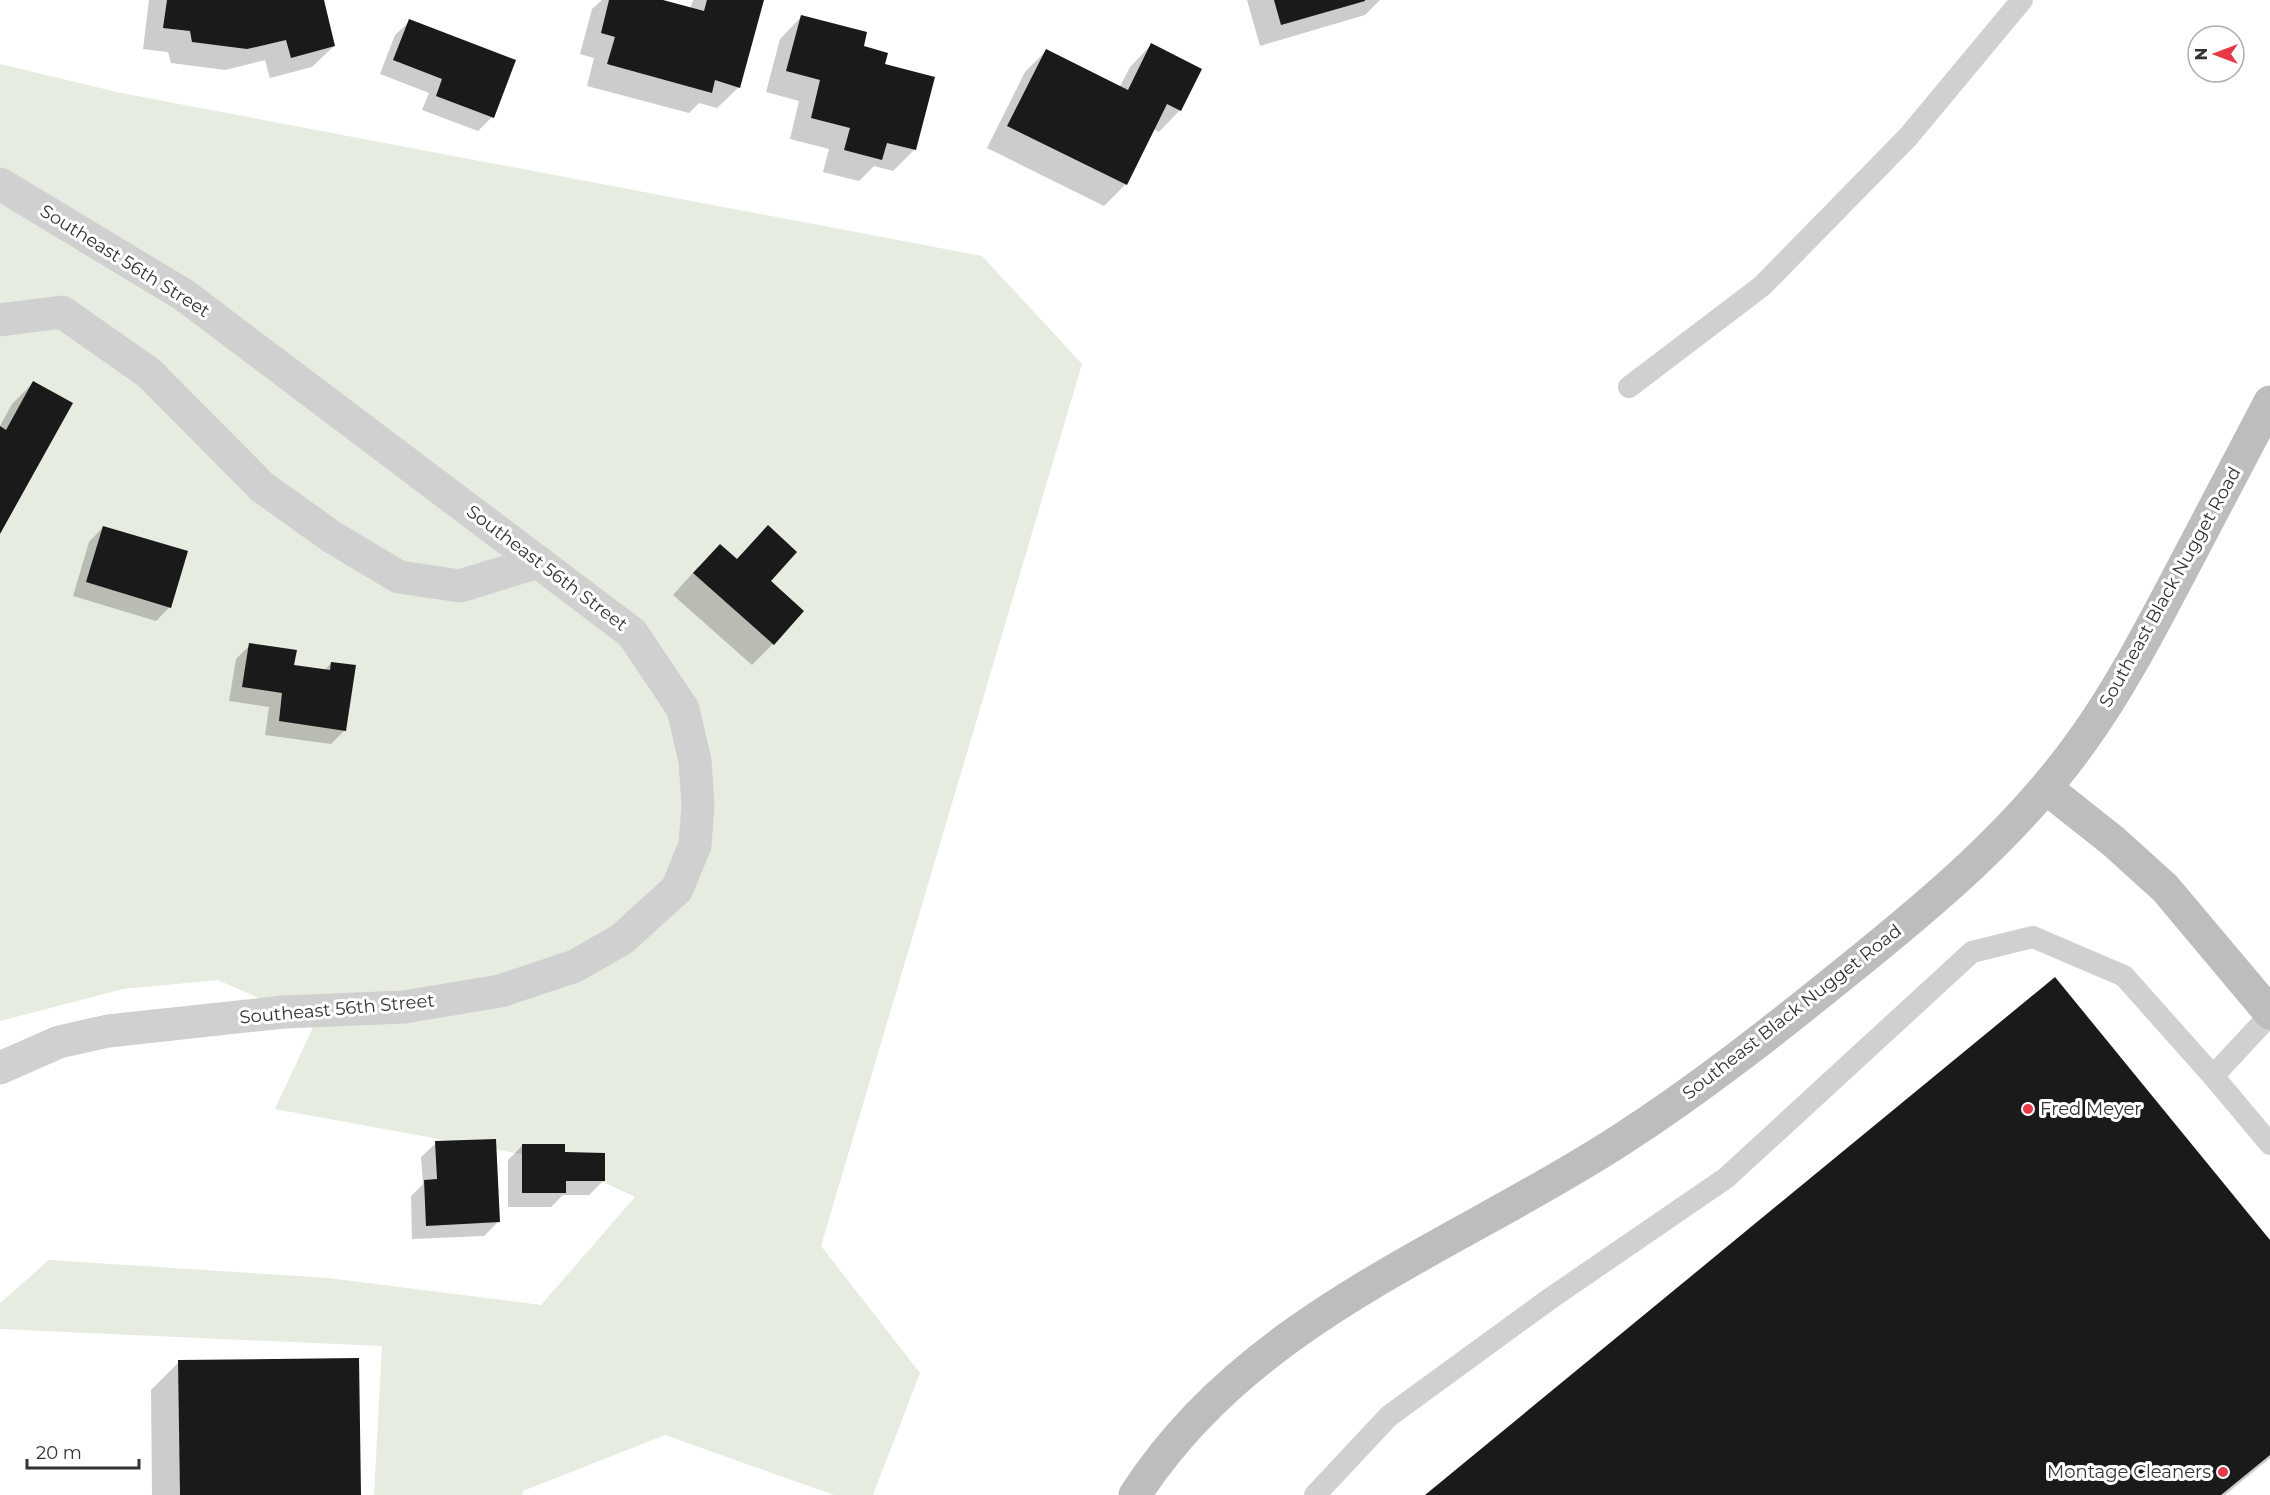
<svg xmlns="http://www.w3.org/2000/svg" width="2270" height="1495" font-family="Montserrat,sans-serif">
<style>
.green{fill:#e6ecdf}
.shadow{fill:#0003}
.building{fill:#1a1a1a}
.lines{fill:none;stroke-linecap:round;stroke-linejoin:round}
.lane{stroke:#d0d0d0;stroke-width:22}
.street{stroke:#d0d0d0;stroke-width:33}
.secondary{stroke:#bdbdbd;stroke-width:33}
.poi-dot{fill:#e63946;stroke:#fff;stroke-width:2}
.labels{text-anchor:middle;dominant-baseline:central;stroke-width:6;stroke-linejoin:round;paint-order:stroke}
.street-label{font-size:18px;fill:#333;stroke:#fff}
.poi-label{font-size:18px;fill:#333;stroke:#fff;text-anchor:start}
</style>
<rect width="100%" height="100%" fill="#fff"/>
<!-- green -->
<polygon class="green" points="0,64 121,93 982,256 1082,364 821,1246 920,1373 873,1495 834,1495 665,1435 523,1491 522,1495 374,1495 382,1346 0,1329 0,1303 49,1260 328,1278 541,1305 635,1197 559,1161 275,1109 315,1023 218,980 123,989 0,1021"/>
<!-- shadow -->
<g class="shadow">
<polygon points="149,0 322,0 334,46 312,67 270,78 265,60 225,70 171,63 168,52 143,49"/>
<polygon points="602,0 657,0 690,9 693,0 762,0 739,87 717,108 699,103 689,113 587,86 594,58 580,54 592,9"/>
<polygon points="1247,0 1380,0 1365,15 1260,46"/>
<polygon points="801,17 862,47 883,65 933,78 914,150 893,171 874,166 859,181 823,172 829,149 790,139 799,101 766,92 780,39"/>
<polygon points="410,21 492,117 478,131 422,110 429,93 380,74 395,35"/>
<polygon points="1151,45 1180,110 1159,132 1153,129 1126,184 1104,206 987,148 1025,72 1046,51 1119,88 1130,67"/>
<polygon points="33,383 0,531 0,426 12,404"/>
<polygon points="103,527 170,607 156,621 73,596 89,542"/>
<polygon points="768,527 773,644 752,665 673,595 698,567 736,560"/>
<polygon points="250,645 292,667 324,671 331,663 345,730 331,744 265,735 269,707 229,701 236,659"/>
<polygon points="436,1143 498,1222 484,1236 412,1239 411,1196 423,1184 421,1157"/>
<polygon points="522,1146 604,1180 589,1195 563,1195 551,1207 508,1207 508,1160"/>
<polygon points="2270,1243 2270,1458 2225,1495 1428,1495"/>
<polygon points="179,1362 359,1495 152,1495 151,1390"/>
</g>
<!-- building -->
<g class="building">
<polygon points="167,0 324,0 335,46 291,58 286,40 247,49 192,42 190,31 163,28"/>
<polygon points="609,0 663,0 704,11 707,0 764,0 740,88 715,80 712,93 607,64 615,37 601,33"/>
<polygon points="1274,0 1365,0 1365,1 1281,25"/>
<polygon points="801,15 867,32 864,46 888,53 885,64 935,77 916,150 887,143 882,160 844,150 850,128 811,118 820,80 786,71"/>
<polygon points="409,19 516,60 494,118 436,96 442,79 393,60"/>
<polygon points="1151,43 1202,69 1181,111 1167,104 1127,185 1007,126 1046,49 1128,90"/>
<polygon points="33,381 73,403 0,534 0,426 6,430"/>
<polygon points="768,525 797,552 771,581 804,611 774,645 693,573 720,544 737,559"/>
<polygon points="103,526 188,551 171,608 86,582"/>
<polygon points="249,643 297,650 294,665 330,670 331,662 356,665 346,731 279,721 282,693 242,687"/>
<polygon points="2055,977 2270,1240 2270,1455 2221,1495 1425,1495"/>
<polygon points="496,1139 500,1222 426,1226 424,1180 437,1179 435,1141"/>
<polygon points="522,1144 565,1144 565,1152 605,1153 605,1181 566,1181 566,1193 522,1193"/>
<polygon points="359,1358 361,1495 180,1495 178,1360"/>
</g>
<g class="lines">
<!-- lane -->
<g class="lane">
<polyline points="1629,387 1762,286 1908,137 2022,0"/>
<polyline points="2270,1015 2213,1076 2270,1144"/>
<polyline points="1315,1495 1389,1416 1551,1298 1726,1178 1972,952 2033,937 2124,976 2213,1076"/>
</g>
<!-- street -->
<g class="street">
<polyline points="0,184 184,295 632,633 683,709 695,761 698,805 695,845 677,889 622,939 575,966 500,991 404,1007 284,1012 108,1031 59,1042 0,1068"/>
<polyline points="0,320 62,312 149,373 262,487 332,537 399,577 460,586 538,562"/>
</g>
<!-- secondary -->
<g class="secondary">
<polyline points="2046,788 2113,841 2165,888 2270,1013"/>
<path d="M1135,1495C1248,1319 1450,1250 1619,1141C1698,1090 1772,1032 1846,972C1932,903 2017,832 2082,741C2118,691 2147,636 2176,581C2207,521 2239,462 2270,402"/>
</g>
</g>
<!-- markers -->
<g class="poi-dot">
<circle cx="2028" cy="1109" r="6"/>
<circle cx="2223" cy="1472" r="6"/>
</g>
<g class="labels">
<!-- street labels -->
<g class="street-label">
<text transform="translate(125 261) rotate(32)">Southeast 56th Street</text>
<text transform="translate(547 568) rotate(37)">Southeast 56th Street</text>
<text transform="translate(2170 587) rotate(-61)">Southeast Black Nugget Road</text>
<text transform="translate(337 1009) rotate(-5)">Southeast 56th Street</text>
<text transform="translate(1792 1012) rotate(-38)">Southeast Black Nugget Road</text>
</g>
<!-- poi labels -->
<g class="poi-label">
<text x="2040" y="1109">Fred Meyer</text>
<text x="2211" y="1472" text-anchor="end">Montage Cleaners</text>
</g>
</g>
<!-- north arrow -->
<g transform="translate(2216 54) rotate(270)"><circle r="28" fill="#ffffff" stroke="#adadad" stroke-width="1.5"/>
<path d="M0-4.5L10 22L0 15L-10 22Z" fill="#e63946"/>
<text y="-9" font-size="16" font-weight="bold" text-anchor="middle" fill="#333333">N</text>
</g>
<!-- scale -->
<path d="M27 1459v9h112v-9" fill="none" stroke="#333333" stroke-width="3"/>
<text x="36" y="1459" font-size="18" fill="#333333" stroke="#ffffff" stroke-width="4.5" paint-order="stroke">20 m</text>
</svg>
